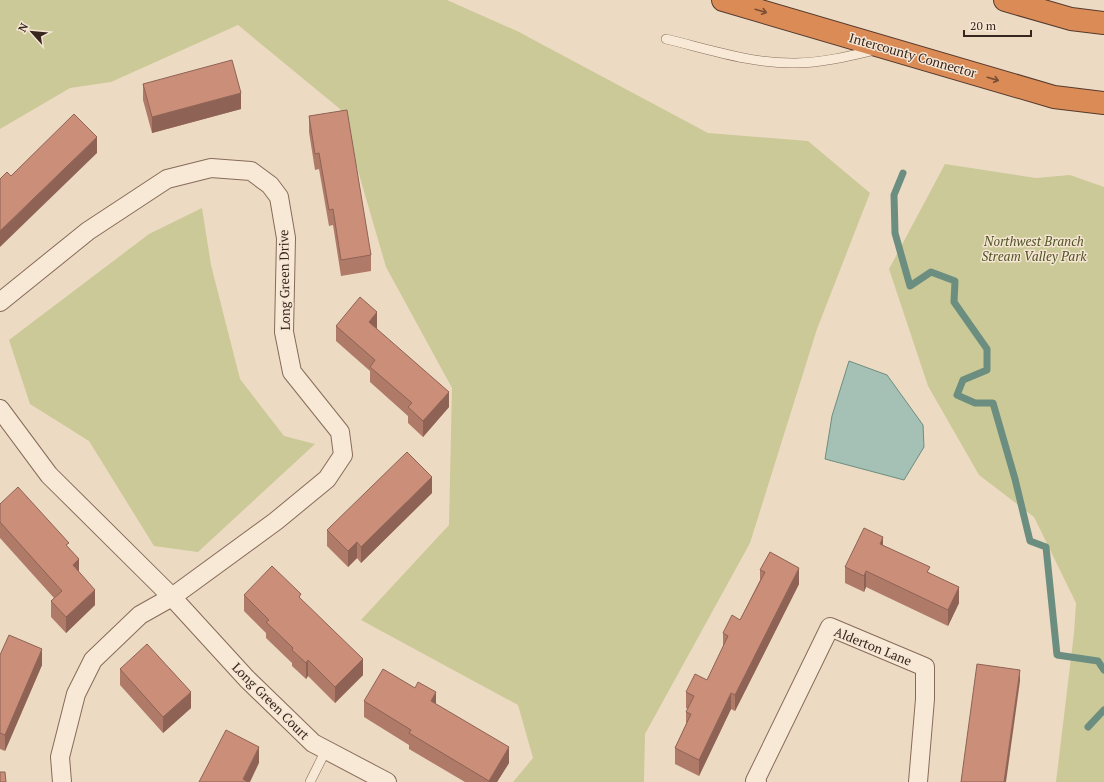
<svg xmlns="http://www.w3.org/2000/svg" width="1104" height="782" font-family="'PT Serif',serif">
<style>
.green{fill:#cbc997}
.water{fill:#a5c0b4;stroke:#6c8e80}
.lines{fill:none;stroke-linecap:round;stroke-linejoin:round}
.stream{stroke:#6c8e80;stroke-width:7}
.service-casing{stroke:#876b5a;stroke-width:10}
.minor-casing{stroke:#876b5a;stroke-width:20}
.motorway-casing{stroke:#553a2e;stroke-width:24}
.service{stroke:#f8e8d6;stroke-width:9}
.minor{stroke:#f8e8d6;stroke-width:18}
.motorway{stroke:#db8b55;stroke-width:22}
.wall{fill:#af7a68}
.shaded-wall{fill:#8e6355}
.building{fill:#cb8e79;stroke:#8e6355}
.oneway{stroke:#794e34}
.labels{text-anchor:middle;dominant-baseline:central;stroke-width:3;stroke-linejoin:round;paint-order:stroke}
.street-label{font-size:13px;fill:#37261e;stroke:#f5e5d2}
.park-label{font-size:13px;font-style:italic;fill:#4f5325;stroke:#f5e5d2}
</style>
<rect width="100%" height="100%" fill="#eddac3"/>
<!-- green -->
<g class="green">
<polygon points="0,0 447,0 517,31 708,133 808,141 870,193 817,329 750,543 645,734 644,782 513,782 533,758 518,705 361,620 449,525 452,388 386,267 340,109 238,25 111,82 70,88 0,129"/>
<polygon points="945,164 1036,178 1070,175 1104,187 1104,782 1056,782 1074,633 1076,603 1034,517 979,475 928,386 889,269"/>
<polygon points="202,208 211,265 240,379 284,436 315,444 198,552 154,546 89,441 30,404 9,340 149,234"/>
</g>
<!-- water -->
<polygon class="water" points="849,361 887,375 923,425 924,447 904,480 825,459 832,416"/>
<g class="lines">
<!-- stream -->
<g class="stream">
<polyline points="903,173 894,195 895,233 910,286 931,272 955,281 954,302 987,349 987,370 963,380 957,395 975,403 993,403 1015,479 1030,541 1046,547 1057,655 1098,661 1104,670"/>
<polyline points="1088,727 1104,710"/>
</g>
<!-- service casing -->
<g class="service-casing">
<g id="service">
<path d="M666,39C708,49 752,64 796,63C821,63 850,56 875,50"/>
<polyline points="310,782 326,750"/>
</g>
</g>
<!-- minor casing -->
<g class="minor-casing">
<g id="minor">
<polyline points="0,302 88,231 167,179 211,168 251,171 270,185 279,197 286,238 284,332 292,372 340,432 343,455 327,479 276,521 172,597 49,475 0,409"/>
<polyline points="62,782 60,757 76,694 93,660 140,615 172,597 247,679 313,743 387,782"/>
<polyline points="757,782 755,781 830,627 925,667 925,699 918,782"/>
</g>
</g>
<!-- motorway casing -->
<g class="motorway-casing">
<g id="motorway">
<polyline points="723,0 1054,97 1104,103"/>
<polyline points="1005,0 1071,19 1104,23"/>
</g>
</g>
<!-- service -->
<use href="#service" class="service"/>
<!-- minor -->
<use href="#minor" class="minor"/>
<!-- motorway -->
<use href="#motorway" class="motorway"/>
</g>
<!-- wall -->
<g class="wall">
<polygon points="143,84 241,109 152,133 143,100"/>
<polygon points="309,116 371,255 371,271 341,276 333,225 329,226 319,169 315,170 309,132"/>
<polygon points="336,326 377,328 376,329 449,407 423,437 408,423 408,416 370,382 370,371 336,341"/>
<polygon points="432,493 361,563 357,558 348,567 327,546 327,530"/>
<polygon points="0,504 69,548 79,572 95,605 66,633 51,617 51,601 54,598 0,538"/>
<polygon points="883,545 930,573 959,603 948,626 866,587 864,592 845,583 845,567"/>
<polygon points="760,570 799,584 735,711 731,709 699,776 675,764 675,748 686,724 686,712 688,709 686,708 686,692 707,680 723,648 723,633 740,620 760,580"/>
<polygon points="244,595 301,599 363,675 335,703 308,676 306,679 292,666 292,663 266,638 266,633 244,611"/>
<polygon points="0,655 42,665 5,751 0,749"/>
<polygon points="120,669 191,708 163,733 120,685"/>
<polygon points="364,701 436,704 509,763 497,782 465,782 409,749 409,745 364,717"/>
</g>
<!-- shaded-wall -->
<g class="shaded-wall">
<polygon points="241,93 241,109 152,133 152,117"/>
<polygon points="97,137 97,153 0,247 0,231"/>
<polygon points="377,312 377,328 369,338 369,322"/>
<polygon points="449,392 449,407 423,437 423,421"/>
<polygon points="432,477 432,493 361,563 361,547"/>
<polygon points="883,537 883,553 880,544"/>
<polygon points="357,542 357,558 348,567 348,551"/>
<polygon points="79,559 79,575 73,565"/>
<polygon points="799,568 799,584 735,711 735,695"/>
<polygon points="866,571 866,587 864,592 864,576"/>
<polygon points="959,587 959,603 948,626 948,610"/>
<polygon points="95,590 95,605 66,633 66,617"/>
<polygon points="42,649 42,665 5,751 5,735"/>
<polygon points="363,659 363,675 335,703 335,687"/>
<polygon points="308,660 308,676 306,679 306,663"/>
<polygon points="1020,670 1020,681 1006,782 1004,782"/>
<polygon points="191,692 191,708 163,733 163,717"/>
<polygon points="436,692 436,708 431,701"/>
<polygon points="731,693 731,709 699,776 699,760"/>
<polygon points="259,747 259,763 250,782 243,782 243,779"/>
<polygon points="509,747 509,763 497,782 489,782 489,781"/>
</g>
<!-- building -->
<g class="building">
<polygon points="232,60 241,93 152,117 143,84"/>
<polygon points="347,110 371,255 341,260 333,209 329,210 319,153 315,154 309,116"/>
<polygon points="74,114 97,137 0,231 0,179 7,172 11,176"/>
<polygon points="360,297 377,312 369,322 449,392 423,421 408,407 412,403 370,367 375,360 336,326"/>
<polygon points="407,452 432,477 361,547 357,542 348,551 327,530"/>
<polygon points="18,487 69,543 66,545 79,559 73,565 95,590 66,617 51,601 62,591 0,522 0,504"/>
<polygon points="864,528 883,537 880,544 930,567 927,572 959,587 948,610 866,571 864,576 845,567"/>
<polygon points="770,552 799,568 735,695 731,693 699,760 675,748 691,714 686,712 694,696 686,692 695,674 707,680 728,636 723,633 732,615 740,620 765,572 760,570"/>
<polygon points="272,566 301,594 299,597 363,659 335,687 308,660 306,663 292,650 293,648 266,622 269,620 244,595"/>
<polygon points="9,635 42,649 5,735 0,733 0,655"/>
<polygon points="147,644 191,692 163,717 120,669"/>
<polygon points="977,664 1020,670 1004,782 961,782"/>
<polygon points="383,669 415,688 418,682 436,692 431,701 509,747 489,781 409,733 411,730 364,701"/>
<polygon points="226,730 259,747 243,779 248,782 199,782"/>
<polygon points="0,772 5,772 6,782 0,782"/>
</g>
<!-- one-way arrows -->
<defs><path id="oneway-shaft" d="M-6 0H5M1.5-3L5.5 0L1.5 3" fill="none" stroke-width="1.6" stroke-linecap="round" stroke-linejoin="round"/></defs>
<g class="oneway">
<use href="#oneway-shaft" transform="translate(761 11) rotate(16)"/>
<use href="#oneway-shaft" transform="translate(993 79) rotate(16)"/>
</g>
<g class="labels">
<!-- street labels -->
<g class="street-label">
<text transform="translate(913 55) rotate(16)">Intercounty Connector</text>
<text transform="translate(284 280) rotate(-91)">Long Green Drive</text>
<text transform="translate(873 646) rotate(22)">Alderton Lane</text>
<text transform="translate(271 701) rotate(45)">Long Green Court</text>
</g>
<!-- park labels -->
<g class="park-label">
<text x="1034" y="241">Northwest Branch<tspan x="1034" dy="15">Stream Valley Park</tspan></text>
</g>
</g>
<!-- north arrow -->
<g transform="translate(32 32) rotate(297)" stroke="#f5e5d2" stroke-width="3" paint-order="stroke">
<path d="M0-3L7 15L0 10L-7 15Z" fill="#37261e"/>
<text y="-6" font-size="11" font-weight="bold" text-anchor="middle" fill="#37261e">N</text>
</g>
<!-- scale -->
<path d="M964 30v6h67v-6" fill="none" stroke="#37261e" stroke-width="2"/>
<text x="970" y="30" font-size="12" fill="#37261e" stroke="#f5e5d2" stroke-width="3" paint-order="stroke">20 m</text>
</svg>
